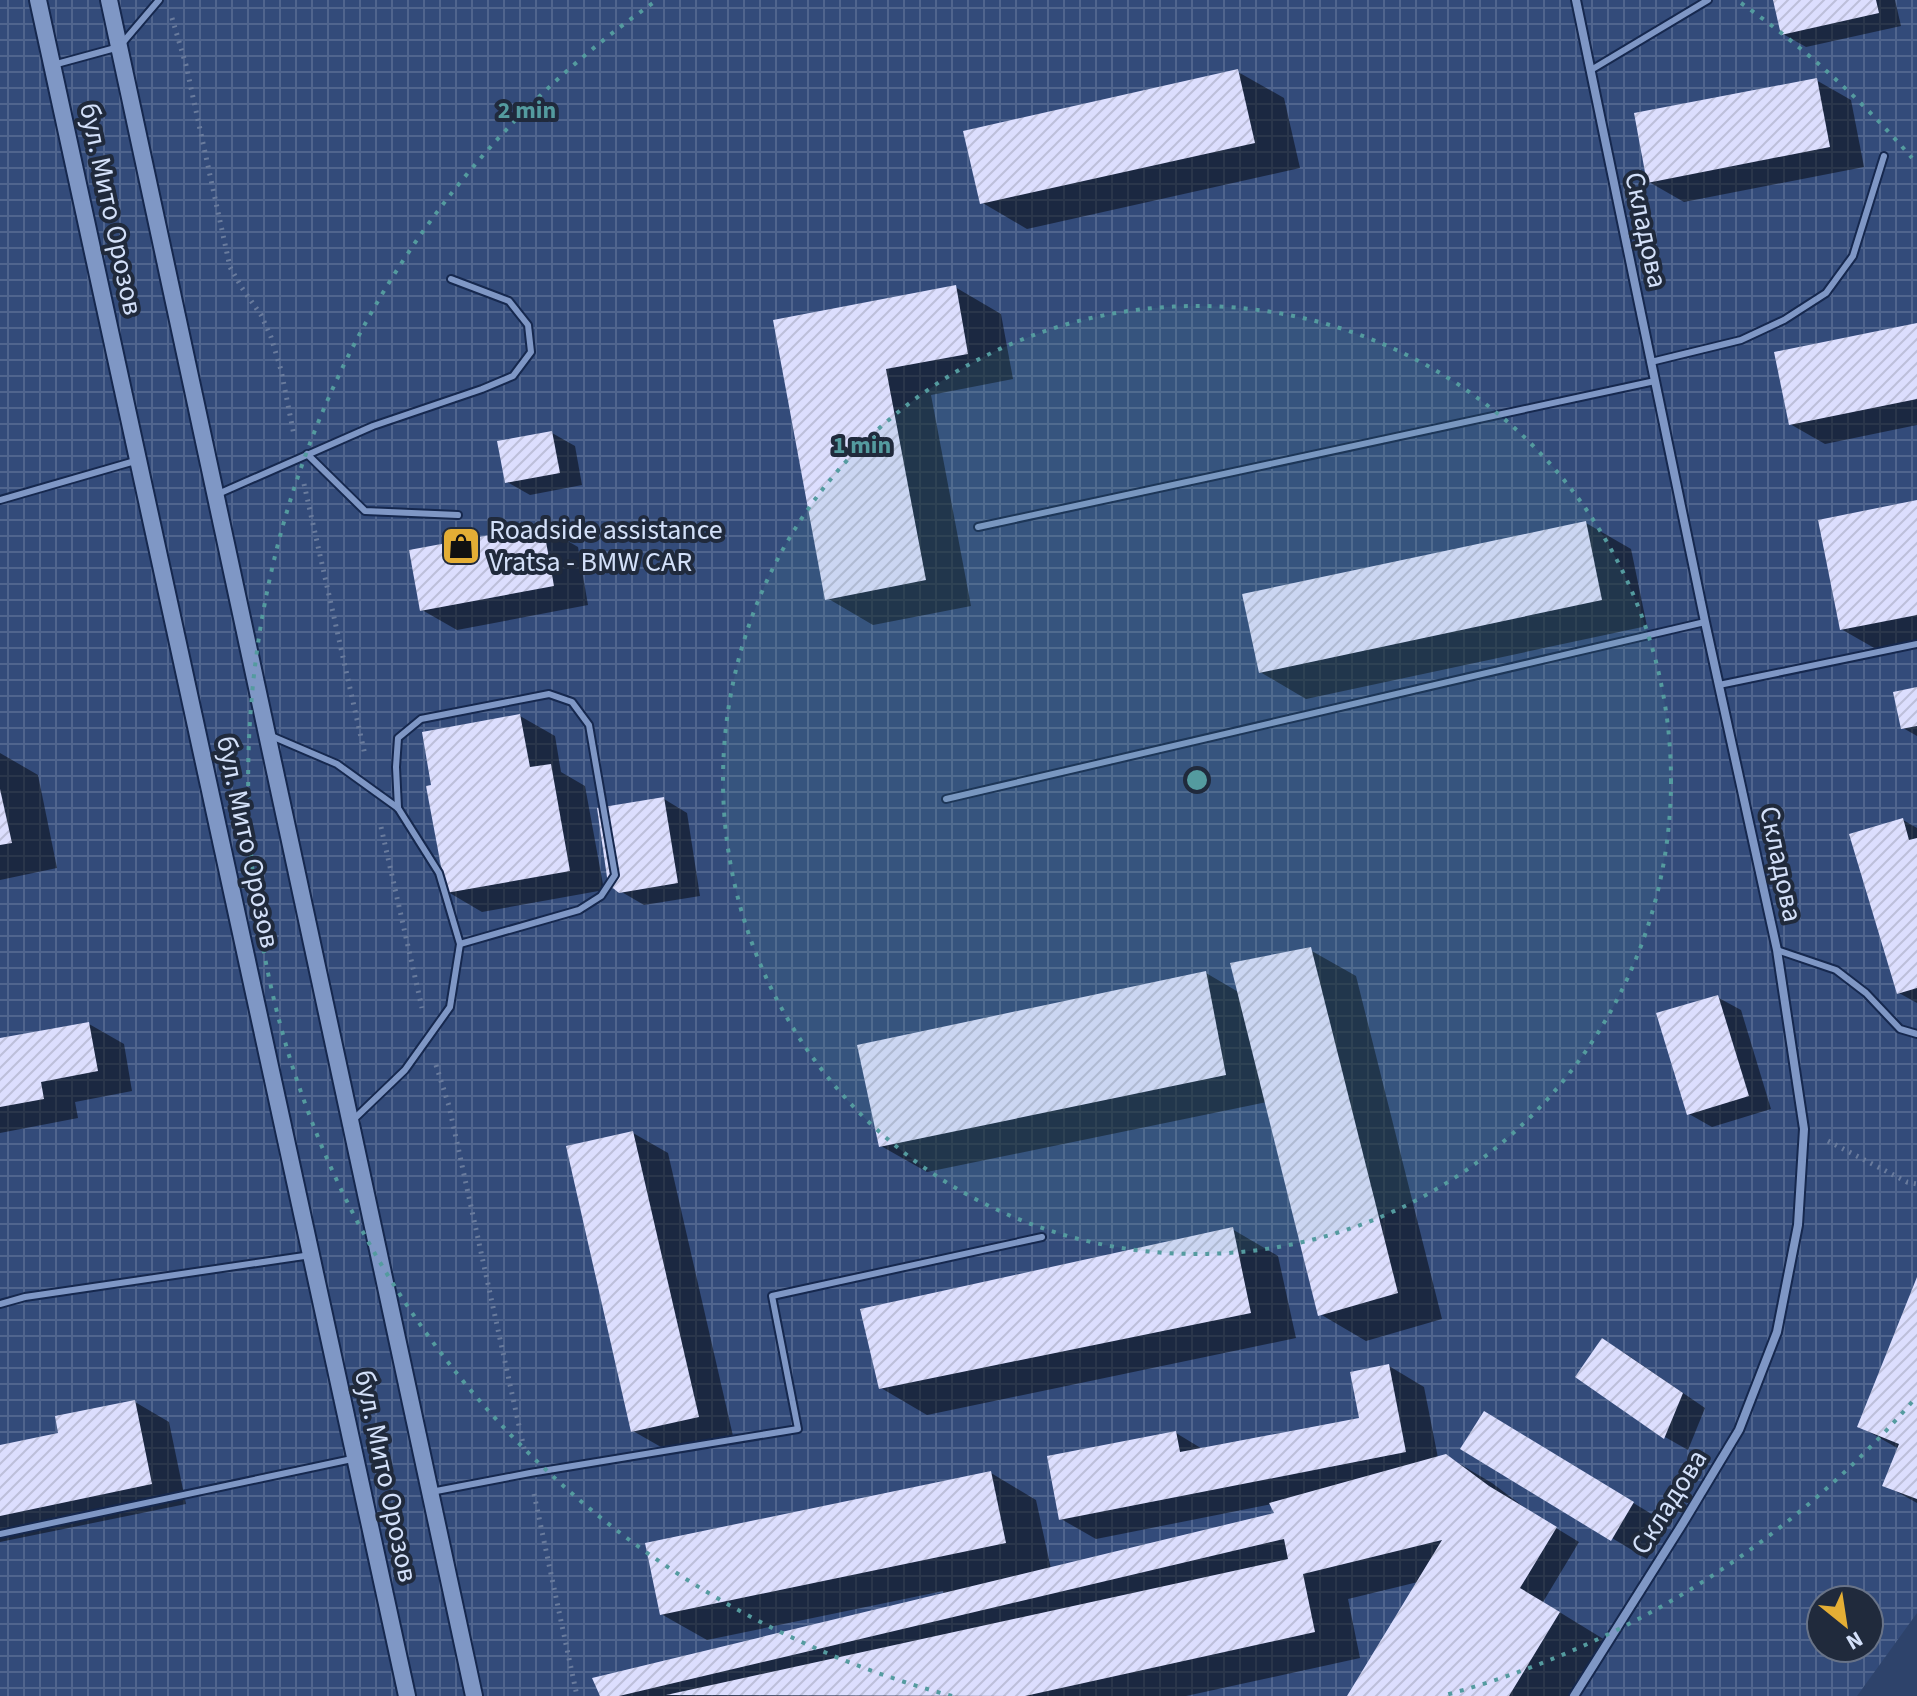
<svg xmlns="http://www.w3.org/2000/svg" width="1917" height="1696" font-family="'Source Sans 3',sans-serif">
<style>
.industrial{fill:url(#industrial-grid);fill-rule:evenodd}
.shadow{fill:#0007}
.building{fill:url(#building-hatch)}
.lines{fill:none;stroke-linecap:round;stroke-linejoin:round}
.service-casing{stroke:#16284e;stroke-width:10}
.minor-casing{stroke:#16284e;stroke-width:12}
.secondary-casing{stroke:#16284e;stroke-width:20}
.path{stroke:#697b9d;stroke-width:5;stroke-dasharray:2 6;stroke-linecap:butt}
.service{stroke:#7f97c5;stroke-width:6}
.minor{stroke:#7f97c5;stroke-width:8}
.secondary{stroke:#7f97c5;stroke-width:16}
.ring{fill:none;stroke:#549b9f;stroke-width:4;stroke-dasharray:4 8}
.labels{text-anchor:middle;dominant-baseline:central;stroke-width:8;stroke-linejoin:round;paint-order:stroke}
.street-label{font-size:28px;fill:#d3e0f9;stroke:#202a3c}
.poi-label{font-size:28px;fill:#d3e0f9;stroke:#202a3c;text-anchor:start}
.centre{fill:#549b9f;stroke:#202a3c;stroke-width:4}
.ring-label{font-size:24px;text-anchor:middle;font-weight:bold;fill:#549b9f;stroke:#202a3c;stroke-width:8;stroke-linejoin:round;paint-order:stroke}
</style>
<defs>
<pattern id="industrial-grid" width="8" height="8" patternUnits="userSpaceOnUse" patternTransform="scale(2)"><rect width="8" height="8" fill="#334b7a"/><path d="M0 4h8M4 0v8" fill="none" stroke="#50658e"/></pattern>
<pattern id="building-hatch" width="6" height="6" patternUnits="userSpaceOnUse" patternTransform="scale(2)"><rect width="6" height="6" fill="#dcdefe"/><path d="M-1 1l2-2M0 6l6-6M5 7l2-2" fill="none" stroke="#bdbfda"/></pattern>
</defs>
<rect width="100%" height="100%" fill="#2e436b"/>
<!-- industrial -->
<path class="industrial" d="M0,0H1917V1613L1857,1696H0ZM1821,1600H1869V1648H1821Z"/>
<!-- shadow -->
<g class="shadow">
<polygon points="1775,0 1895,0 1901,26 1806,47 1783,34"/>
<polygon points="1238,72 1284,98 1300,168 1027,229 981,202"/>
<polygon points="1816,80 1851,100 1864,167 1684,202 1649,182"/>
<polygon points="955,287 1001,314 1013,379 931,395 971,606 873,625 827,598 775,322"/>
<polygon points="1917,325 1917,425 1825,444 1790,424"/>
<polygon points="552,433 575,446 582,485 530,495 507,482"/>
<polygon points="1917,502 1917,641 1876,649 1841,629"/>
<polygon points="1586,523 1631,549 1647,626 1306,699 1260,672"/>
<polygon points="543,527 578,547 588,605 457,630 422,610"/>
<polygon points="1917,689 1917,736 1903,728"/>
<polygon points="520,716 555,736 561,772 585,786 604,890 482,912 448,892"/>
<polygon points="0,753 38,775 57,868 0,880"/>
<polygon points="664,799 687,813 700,896 644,905 620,891"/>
<polygon points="1903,820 1917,828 1917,1003 1899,993"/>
<polygon points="1310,950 1356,976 1442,1319 1366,1341 1320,1314 1267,1102 927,1172 881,1146 1206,973 1240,993"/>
<polygon points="1717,997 1741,1010 1771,1109 1712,1127 1689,1114"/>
<polygon points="89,1024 124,1044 132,1091 75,1102 78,1118 0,1133 0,1040"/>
<polygon points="633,1133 668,1153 733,1436 668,1451 633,1431"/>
<polygon points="1232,1229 1278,1256 1296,1338 927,1415 881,1388"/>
<polygon points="1917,1282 1917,1503 1885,1485 1899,1449 1859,1426"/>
<polygon points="1603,1340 1626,1354 1705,1408 1688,1450 1665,1437 1578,1376"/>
<polygon points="1389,1366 1424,1387 1438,1458 1446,1456 1492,1483 1533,1514 1579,1542 1543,1602 1605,1640 1571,1696 1349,1696 1418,1582 1348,1599 1360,1658 1186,1696 603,1696 944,1595 943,1591 707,1640 661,1614 991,1473 1036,1500 1051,1569 1277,1514 1272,1504 1096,1539 1061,1519 1176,1433 1204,1450 1361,1419"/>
<polygon points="135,1402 169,1422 186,1504 0,1542 0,1447 61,1434"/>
<polygon points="1520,1434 1668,1524 1647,1559 1463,1449"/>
</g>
<!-- building -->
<g class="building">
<polygon points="1773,0 1876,0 1879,13 1781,35"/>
<polygon points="1238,69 1255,143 980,204 963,131"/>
<polygon points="1817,78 1830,147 1647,183 1634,113"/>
<polygon points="956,285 968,354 886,369 926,580 825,600 773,320"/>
<polygon points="1917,323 1917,399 1789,425 1774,352"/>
<polygon points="552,431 560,473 505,483 497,441"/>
<polygon points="1917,500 1917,615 1840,630 1818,520"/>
<polygon points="1586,521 1602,600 1259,673 1242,594"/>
<polygon points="543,525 554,586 420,611 409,550"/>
<polygon points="1917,687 1917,726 1901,729 1893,692"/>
<polygon points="520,714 530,767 551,764 570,871 446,893 426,786 431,785 422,732"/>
<polygon points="0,789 12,843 0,845"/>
<polygon points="664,797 678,883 619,893 608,884 597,808"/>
<polygon points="1903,818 1909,840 1917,838 1917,988 1897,994 1849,834"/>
<polygon points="1311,947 1398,1293 1318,1316 1230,963"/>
<polygon points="1206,971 1226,1075 879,1147 857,1045"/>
<polygon points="1718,995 1749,1096 1687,1115 1656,1013"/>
<polygon points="89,1022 98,1071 41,1082 44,1099 0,1107 0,1038"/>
<polygon points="633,1131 699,1417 631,1432 566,1146"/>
<polygon points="1233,1227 1251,1313 879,1389 860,1309"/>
<polygon points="1917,1277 1917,1499 1882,1486 1899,1444 1857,1427"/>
<polygon points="1602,1338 1683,1393 1664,1439 1575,1377"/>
<polygon points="1389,1364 1406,1452 1059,1520 1047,1456 1176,1431 1180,1452 1359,1418 1350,1372"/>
<polygon points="135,1400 152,1484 0,1516 0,1445 58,1433 55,1416"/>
<polygon points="1484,1411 1634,1502 1611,1541 1460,1449"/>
<polygon points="1446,1454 1489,1486 1557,1527 1520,1588 1560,1612 1509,1696 1347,1696 1442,1540 1303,1574 1315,1632 1025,1696 666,1695 1288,1559 1284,1539 619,1696 600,1696 592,1678 1274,1513 1269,1503"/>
<polygon points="991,1471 1006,1543 660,1615 645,1543"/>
</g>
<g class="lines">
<!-- service casing -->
<g class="service-casing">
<g id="service">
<polyline points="53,65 119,47 159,0"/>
<polyline points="1591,70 1708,0"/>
<polyline points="1651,362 1741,340 1784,320 1826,293 1853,256 1884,156"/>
<polyline points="307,454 365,511 458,515"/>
<polyline points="218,494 373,426 482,389 513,376 531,352 528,325 509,301 451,279"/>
<polyline points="0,500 135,461"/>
<polyline points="978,527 1655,381"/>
<polyline points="1719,685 1917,644"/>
<polyline points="269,735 337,764 398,808 439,873 460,944 450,1007 405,1070 353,1120"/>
<polyline points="946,799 1705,622"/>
<polyline points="398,808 396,767 398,738 421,719 549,694 572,702 589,725 615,875 601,896 579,910 460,944"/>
<polyline points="1777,950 1836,970 1866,993 1900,1029 1917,1034"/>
<polyline points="0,1304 25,1297 311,1255"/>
<polyline points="431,1492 530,1473 798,1429 772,1296 1042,1237"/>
<polyline points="0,1534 352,1459"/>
</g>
</g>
<!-- minor casing -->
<g class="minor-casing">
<polyline id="minor" points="1574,1696 1683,1523 1739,1430 1777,1332 1798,1225 1804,1129 1777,950 1705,622 1576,0"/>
</g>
<!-- secondary casing -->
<g class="secondary-casing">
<g id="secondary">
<polyline points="38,0 407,1696"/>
<polyline points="109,0 474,1696"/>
</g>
</g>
<!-- path -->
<g class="path">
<polyline points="172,18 186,65 230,267 242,288 261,315 271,337 281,370 294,435"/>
<polyline points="304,484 365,755"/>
<polyline points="381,827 422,1008"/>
<polyline points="436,1065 449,1106 525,1453"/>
<polyline points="1828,1141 1907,1182 1917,1184"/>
<polyline points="534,1494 577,1696"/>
</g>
<!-- service -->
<use href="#service" class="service"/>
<!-- minor -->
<use href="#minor" class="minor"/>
<!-- secondary -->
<use href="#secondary" class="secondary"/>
</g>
<!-- distance rings -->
<circle cx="1197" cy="780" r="474" fill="#549b9f" fill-opacity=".12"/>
<g class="ring">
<circle cx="1197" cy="780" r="474"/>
<path d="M1912 1402A948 948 0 0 1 1442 1696M952 1696A948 948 0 0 1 653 3M1741 3A948 948 0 0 1 1912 158"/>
</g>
<!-- icons -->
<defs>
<g id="shop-square" transform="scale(2)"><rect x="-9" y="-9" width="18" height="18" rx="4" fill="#e4ae35" stroke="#202a3c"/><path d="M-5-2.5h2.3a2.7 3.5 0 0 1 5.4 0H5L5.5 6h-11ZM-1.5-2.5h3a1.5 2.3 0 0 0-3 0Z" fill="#111"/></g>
</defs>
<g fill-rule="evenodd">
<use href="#shop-square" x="461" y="546"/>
</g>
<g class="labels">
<!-- street labels -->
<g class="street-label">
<text transform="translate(111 209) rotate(78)">бул. Мито Орозов</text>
<text transform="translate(1646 230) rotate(78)">Складова</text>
<text transform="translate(248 842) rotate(78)">бул. Мито Орозов</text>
<text transform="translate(1781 864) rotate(78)">Складова</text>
<text transform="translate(386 1476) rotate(78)">бул. Мито Орозов</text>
<text transform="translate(1669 1502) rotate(-58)">Складова</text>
</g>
<!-- poi labels -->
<g class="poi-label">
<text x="489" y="530">Roadside assistance<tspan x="489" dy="32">Vratsa - BMW CAR</tspan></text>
</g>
</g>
<circle cx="1197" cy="780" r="12" class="centre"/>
<g class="ring-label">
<text x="527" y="118">2 min</text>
<text x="862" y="453">1 min</text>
</g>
<!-- north arrow -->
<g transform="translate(1845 1624) rotate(150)"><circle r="38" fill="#202a3c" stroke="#687388" stroke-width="2"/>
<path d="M0-6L14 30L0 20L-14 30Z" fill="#e4ae35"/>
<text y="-12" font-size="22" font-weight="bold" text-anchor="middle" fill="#d3e0f9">N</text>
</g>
</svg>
